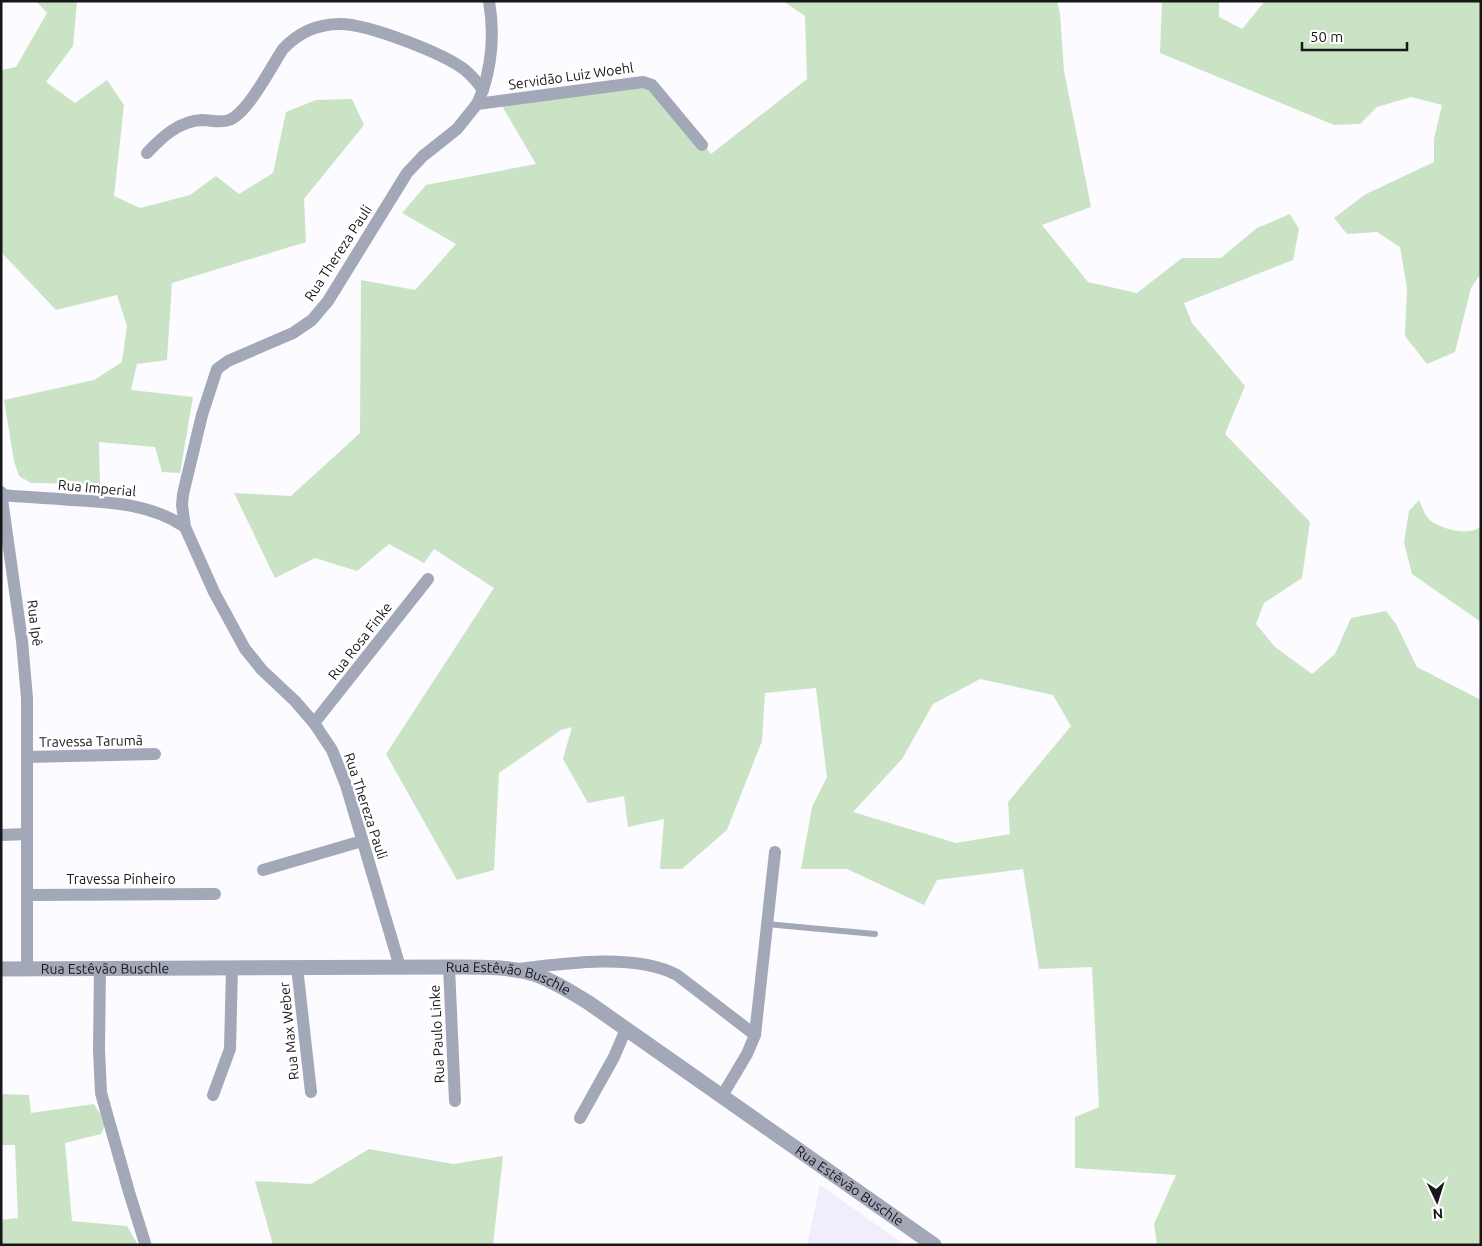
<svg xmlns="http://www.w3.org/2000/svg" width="1482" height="1246" font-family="Ubuntu,sans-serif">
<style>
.built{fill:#f1edfa}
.green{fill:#cae3c5;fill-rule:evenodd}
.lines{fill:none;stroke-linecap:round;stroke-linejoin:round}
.service{stroke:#a3a8b9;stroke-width:6}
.minor{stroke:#a3a8b9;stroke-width:12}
.tertiary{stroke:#a3a8b9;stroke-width:15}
.labels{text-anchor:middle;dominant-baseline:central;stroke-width:5;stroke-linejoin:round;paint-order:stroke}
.street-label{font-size:14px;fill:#171618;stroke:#fff}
</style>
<rect width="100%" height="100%" fill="#fcfbff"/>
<!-- built -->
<polygon class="built" points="820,1185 905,1245 807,1245"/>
<!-- green -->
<g class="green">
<polygon points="36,1 77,1 73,46 46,82 75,103 107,80 124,105 114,196 140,208 190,195 216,176 239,194 273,173 286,112 316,100 352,99 364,125 304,199 306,242 172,283 167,360 137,364 131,390 193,397 180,473 162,472 155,447 99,442 100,484 31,483 19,476 14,461 4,400 94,380 122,362 127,326 117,295 56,310 1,252 1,70 16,67 47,13"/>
<path d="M783,1H1057L1060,13L1064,71L1091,207L1042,225L1088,282L1137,293L1182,258H1221L1257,228L1290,214L1299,229L1293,260L1184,303L1192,323L1245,386L1225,434L1310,522L1302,578L1264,603L1256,624L1275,647L1312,674L1335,654L1351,618L1386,611L1396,624L1417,667L1481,700V1245H1157L1154,1224L1176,1175L1075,1168V1117L1099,1107L1092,967L1039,969L1023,869L937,880L924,905L847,869H801L812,807L827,777L816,688L765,693L762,741L727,830L682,869H660L664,819L628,827L624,796L588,803L563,759L572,727L561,730L499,773L494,870L457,880L386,754L494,588L434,549L424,563L389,544L357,571L315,558L275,578L234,493L291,496L360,433L361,280L415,290L456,244L402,213L426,185L536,164L499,101L652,85L711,154L807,79L805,16ZM980,679L1053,695L1071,726L1008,802L1010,834L956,843L853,812L902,759L933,704Z"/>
<polygon points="1162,1 1219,1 1219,17 1242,29 1265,1 1481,1 1481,273 1471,288 1455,352 1427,364 1405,336 1407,288 1400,247 1377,232 1347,234 1334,218 1366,194 1434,162 1434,139 1442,105 1411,97 1377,107 1360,124 1334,125 1160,53"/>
<path d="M1419,500C1422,506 1425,517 1431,521C1443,529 1469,537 1481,526V622L1412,574L1404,542L1409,511Z"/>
<polygon points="1,1094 29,1095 31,1113 94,1104 106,1123 101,1134 65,1143 72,1221 127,1226 138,1245 1,1245 1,1220 18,1218 15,1145 1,1145"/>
<polygon points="369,1149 453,1164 503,1156 493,1245 273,1245 255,1181 311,1184"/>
</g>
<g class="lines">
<!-- service -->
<polyline class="service" points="766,924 875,934"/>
<!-- minor -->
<g class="minor">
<path d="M483,90C492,62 494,30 489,1"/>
<polyline points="477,104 643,82 652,85 702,145"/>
<path d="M147,153C162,137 179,121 202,120C211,120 221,123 229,120C248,113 271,67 283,49C298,33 318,24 340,24C368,24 443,53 465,70C472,76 478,83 483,90L477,104L457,129L423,156L407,173L328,301L312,320L293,333L228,361L217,369L202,415L183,494L182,505L185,527L214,592L245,649L262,670L295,701L314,723L332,750L346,785L400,967"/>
<polyline points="1,492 22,641 27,698 27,968"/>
<path d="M1,495C24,497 47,498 71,500C111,502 151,504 185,527"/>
<polyline points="314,723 428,579"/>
<polyline points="27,757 155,754"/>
<polyline points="1,835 27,834"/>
<polyline points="263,870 362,841"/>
<polyline points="27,895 215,894"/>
<polyline points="297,967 311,1092"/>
<polyline points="449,967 455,1101"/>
<polyline points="100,968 99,1050 101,1093 129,1192 145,1243"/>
<path d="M519,969C565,963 636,953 677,975L755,1035L747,1054L722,1096"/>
<polyline points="755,1035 775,852"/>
<polyline points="213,1095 230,1049 232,968"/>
<polyline points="580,1118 614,1057 626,1029"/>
</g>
<!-- tertiary -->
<path class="tertiary" id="s1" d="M1,969L449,967C476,967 507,966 534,974C554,981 571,992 589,1003L934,1245"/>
</g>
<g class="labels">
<!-- street labels -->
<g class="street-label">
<text transform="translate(571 76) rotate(-8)">Servidão Luiz Woehl</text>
<text transform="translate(338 253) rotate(-57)">Rua Thereza Pauli</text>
<text transform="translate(97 488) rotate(5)">Rua Imperial</text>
<text transform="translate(35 623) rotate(83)">Rua Ipê</text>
<text transform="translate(360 641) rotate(-52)">Rua Rosa Finke</text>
<text transform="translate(91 741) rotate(-1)">Travessa Tarumã</text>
<text transform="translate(366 806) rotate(72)">Rua Thereza Pauli</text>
<text x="121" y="879">Travessa Pinheiro</text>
<text stroke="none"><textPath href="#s1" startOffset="104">Rua Estêvão Buschle</textPath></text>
<text stroke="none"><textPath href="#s1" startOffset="509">Rua Estêvão Buschle</textPath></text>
<text transform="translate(289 1031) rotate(-96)">Rua Max Weber</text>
<text transform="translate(437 1034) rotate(-93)">Rua Paulo Linke</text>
<text stroke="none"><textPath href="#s1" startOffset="914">Rua Estêvão Buschle</textPath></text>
</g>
</g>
<!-- border -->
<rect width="1482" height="1246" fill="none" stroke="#171618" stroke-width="5"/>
<!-- north arrow -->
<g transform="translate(1437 1201) rotate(176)" stroke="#ffffff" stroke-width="4" paint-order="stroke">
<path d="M0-4L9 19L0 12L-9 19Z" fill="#171618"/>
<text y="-8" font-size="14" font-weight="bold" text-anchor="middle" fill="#171618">N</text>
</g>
<!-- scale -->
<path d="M1302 42v8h105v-8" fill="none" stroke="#171618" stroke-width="2.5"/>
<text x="1310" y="42" font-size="15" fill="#171618" stroke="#ffffff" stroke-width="4" paint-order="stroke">50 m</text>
</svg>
